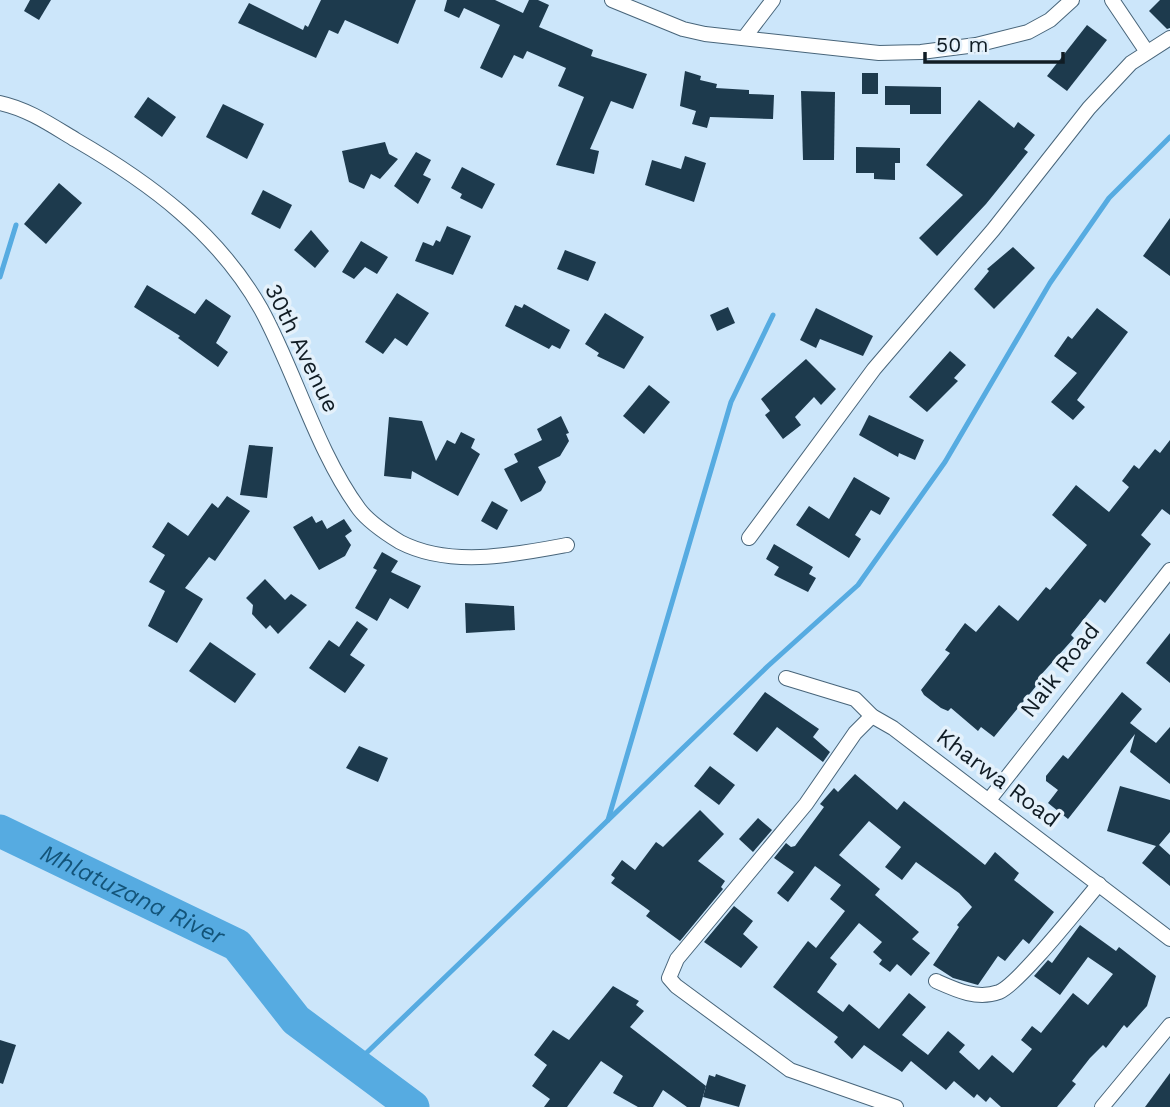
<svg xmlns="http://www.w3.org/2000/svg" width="1170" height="1107" font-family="'Work Sans',sans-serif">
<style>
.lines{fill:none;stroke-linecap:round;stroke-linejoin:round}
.stream{stroke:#56abe1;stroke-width:5}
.river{stroke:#56abe1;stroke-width:33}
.building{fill:#1d3a4d}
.street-casing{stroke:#48657a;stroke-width:16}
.street{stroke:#fff;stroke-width:14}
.labels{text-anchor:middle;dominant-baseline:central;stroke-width:7;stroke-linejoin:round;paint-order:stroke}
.street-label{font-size:23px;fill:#101c24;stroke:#e4f1fb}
.water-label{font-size:24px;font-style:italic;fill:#135479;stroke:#e4f1fb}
</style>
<rect width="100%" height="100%" fill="#cce6fa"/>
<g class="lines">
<!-- stream -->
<g class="stream">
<polyline points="0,277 16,225"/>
<polyline points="608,820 731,402 773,315"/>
<polyline points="355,1064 768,666 858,585 945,462 1050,283 1109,198 1170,137"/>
</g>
<!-- river -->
<path class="river" id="s1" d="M0,831L237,945L296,1020L413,1107"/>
</g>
<!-- building -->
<g class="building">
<polygon points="30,0 51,0 39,20 24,11"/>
<polygon points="321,0 416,0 398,44 345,20 338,34 329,30 316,58 238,23 249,3 303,30 305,25 308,27"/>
<polygon points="447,0 495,0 523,13 529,0 538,0 549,5 539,27 593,50 591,56 647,74 633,109 611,101 590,149 599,151 594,174 556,165 584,97 558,86 566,68 527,51 523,59 514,55 502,78 480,68 500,25 464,8 459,18 444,11"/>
<polygon points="1160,0 1170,0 1170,28 1167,29 1149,11"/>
<polygon points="1087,25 1107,40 1067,91 1047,76"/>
<polygon points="685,71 701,76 700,80 717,84 716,88 749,90 749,94 774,95 773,119 710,117 707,128 692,124 696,111 680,106"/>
<rect x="862" y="73" width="16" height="21"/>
<polygon points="885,86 941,87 941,114 910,114 910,105 885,105"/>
<polygon points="801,91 835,92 834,160 803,160"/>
<polygon points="148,97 176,117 162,137 134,117"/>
<polygon points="979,100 1014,128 1018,122 1035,135 1024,149 1028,152 986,204 937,256 919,238 963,195 926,165"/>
<polygon points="223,104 264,124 247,159 206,137"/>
<polygon points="385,142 389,154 398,159 380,179 371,174 364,189 349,182 342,151"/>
<polygon points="856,147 900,148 900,163 895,163 895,180 874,179 874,173 856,173"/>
<polygon points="416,152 431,160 423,175 431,179 418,204 394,186"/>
<polygon points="685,156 706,163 694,202 645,185 652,160 681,169"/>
<polygon points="462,167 495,184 482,209 460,198 462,194 451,188"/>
<polygon points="59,183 82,203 46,244 24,224"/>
<polygon points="263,190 292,205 280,229 251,214"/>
<polygon points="1170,218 1170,276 1143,256"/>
<polygon points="447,226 471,236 453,275 415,261 423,242 433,246 436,240 440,242"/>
<polygon points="311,230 329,251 315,268 294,250"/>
<polygon points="361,241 388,257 377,274 365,267 354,279 342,272"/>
<polygon points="1013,247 1035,268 994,309 974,289 989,271 987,269"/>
<polygon points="565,250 596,262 588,281 557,269"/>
<polygon points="147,285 195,314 206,299 231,316 216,343 228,352 218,367 178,338 180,336 134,307"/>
<polygon points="397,293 429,313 407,346 395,338 383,354 365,342"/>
<polygon points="524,304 570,330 560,349 552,345 549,349 505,326 515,305 522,308"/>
<polygon points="728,307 735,323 717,331 710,315"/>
<polygon points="816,308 873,336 863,356 820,339 816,348 800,340"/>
<polygon points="1097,308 1128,332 1077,400 1085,407 1073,420 1051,402 1077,373 1054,356 1068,336 1072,339"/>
<polygon points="605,313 644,337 624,369 597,356 599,353 585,344"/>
<polygon points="950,351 966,365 954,378 958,381 927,412 909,397"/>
<polygon points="806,359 836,389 821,405 814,397 795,417 801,425 783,439 765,415 770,411 761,399"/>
<polygon points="649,385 670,402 644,434 623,416"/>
<polygon points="869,415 924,440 915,460 899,453 898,457 859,435"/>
<polygon points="561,416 569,433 566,434 569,441 560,456 538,467 546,482 541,491 521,502 504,469 518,462 514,454 542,440 537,429"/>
<polygon points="389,417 422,421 436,461 447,440 455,444 461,432 475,439 471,448 480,454 458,496 412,471 411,479 384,476"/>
<polygon points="1170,440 1170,515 1162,509 1141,535 1151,544 1105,603 1100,599 1071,635 1074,638 1039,677 1042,679 994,737 981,727 978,731 951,708 948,711 941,708 924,695 921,690 950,653 945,650 965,623 976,632 999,605 1018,621 1046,587 1050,590 1087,545 1052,515 1076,485 1109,512 1129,487 1122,481 1134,465 1139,469 1155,449 1160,453"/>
<polygon points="249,445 273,447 267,498 240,495"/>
<polygon points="854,477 890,498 880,515 871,510 855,535 861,539 849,558 796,525 809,506 829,519"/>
<polygon points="227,496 250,511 215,561 209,557 185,588 203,599 177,643 148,626 165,591 149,582 165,555 152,547 168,522 188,536 212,503 218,508"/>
<polygon points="492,501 508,510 497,530 481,521"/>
<polygon points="312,516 316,523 322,520 327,529 344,519 352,531 345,536 351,545 345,556 319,570 293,527"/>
<polygon points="774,544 813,567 809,574 816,578 808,592 774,575 779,567 766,559"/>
<polygon points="382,552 398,561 391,572 421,586 408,609 390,598 377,621 355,608 377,570 373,568"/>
<polygon points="265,579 285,600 291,594 307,605 278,634 270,625 266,629 252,614 253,605 246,598"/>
<polygon points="465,603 514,606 515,630 466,633"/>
<polygon points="357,621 368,629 350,655 365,665 345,693 309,668 329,640 339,647"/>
<polygon points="1170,633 1170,683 1146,663"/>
<polygon points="210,642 256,674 235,703 189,671"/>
<polygon points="765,692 819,729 813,737 830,752 823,762 777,727 757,752 733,734"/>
<polygon points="1122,692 1142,709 1130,723 1156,743 1170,727 1170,784 1130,752 1135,734 1068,819 1048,803 1058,790 1046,781 1046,776 1063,755 1068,759"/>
<polygon points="359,746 388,758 378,782 346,768"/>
<polygon points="710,766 735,785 719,805 694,786"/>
<polygon points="855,774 897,810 904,801 985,865 995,852 1019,873 1014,880 1054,912 1029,944 1023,939 1005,961 998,956 978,985 953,978 933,965 959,927 957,925 972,907 959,893 916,862 902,880 885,867 901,847 869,821 839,855 880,889 875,895 919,932 912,939 930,953 911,976 897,964 890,972 879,964 882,960 873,952 882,942 859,923 830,958 837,964 817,992 843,1012 849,1004 879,1029 909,993 926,1007 902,1035 928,1055 948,1031 965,1045 959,1052 979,1070 992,1055 1013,1073 1032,1049 1021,1040 1032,1026 1041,1033 1073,993 1088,1005 1113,974 1088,957 1060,995 1034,976 1048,960 1052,963 1080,925 1116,951 1119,947 1156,976 1147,1006 1127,1028 1124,1025 1106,1048 1103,1045 1090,1058 1072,1081 1076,1084 1057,1107 1001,1107 990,1097 986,1102 977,1094 974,1098 954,1081 946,1090 911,1061 902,1072 864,1045 852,1059 834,1042 838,1037 773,987 808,941 816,948 845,911 830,899 841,885 815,866 788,902 777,893 794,872 774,858 786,843 791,847 795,846 824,807 820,804 834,788 838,792"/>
<polygon points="1120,786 1170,800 1170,832 1159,845 1170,855 1170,886 1142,863 1156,846 1107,831"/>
<polygon points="700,810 724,834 698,861 725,881 721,887 723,889 680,941 646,916 650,911 611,883 615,878 611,875 622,860 635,870 656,842 663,847"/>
<polygon points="758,818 772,830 753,852 739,839"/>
<polygon points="734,906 753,921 743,934 758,947 741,968 704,942"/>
<polygon points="613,986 639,1001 636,1005 644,1011 630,1027 706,1086 700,1107 687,1107 663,1090 653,1107 638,1107 613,1093 623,1076 601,1061 567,1107 544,1107 550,1099 532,1086 547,1065 534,1055 553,1030 569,1040"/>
<polygon points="0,1040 16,1045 3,1084 0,1083"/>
<polygon points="1170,1073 1170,1107 1145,1107"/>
<polygon points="716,1074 746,1085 739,1107 703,1097 709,1075 715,1077"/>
</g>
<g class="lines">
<!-- street casing -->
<g class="street-casing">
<g id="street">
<polyline points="612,0 683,29 705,34 879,53 921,52 976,45 1028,32 1050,20 1072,0"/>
<polyline points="1112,0 1147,52"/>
<polyline points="744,38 773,0"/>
<path d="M0,103C28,109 51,125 76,140C150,183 218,233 261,309C295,371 317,452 359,509C368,521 387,534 400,542C450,568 514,555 567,545"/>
<polyline points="749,538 874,369 993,230 1089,108 1131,63 1170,38"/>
<polyline points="786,678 855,699 872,716 893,728 1170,939"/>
<polyline points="872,716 855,733 806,804 677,959 669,978 676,986 790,1070 896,1107"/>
<polyline points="989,800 1170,570"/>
<path d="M936,981C956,990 977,1000 999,992C1019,984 1081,905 1099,884"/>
<polyline points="1102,1107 1170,1025"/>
</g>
</g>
<!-- street -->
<use href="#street" class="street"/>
</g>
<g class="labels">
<!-- street labels -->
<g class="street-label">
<text transform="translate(302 348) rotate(64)">30th Avenue</text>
<text transform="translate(1060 670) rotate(-52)">Naik Road</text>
<text transform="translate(998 778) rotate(37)">Kharwa Road</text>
</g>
<!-- water labels -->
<g class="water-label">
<text stroke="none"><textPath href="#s1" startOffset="147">Mhlatuzana River</textPath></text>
</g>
</g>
<!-- scale -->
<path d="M925 52v10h138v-10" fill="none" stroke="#101c24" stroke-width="3.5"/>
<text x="936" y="52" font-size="21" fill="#101c24" stroke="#e4f1fb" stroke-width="5" paint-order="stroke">50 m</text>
</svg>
